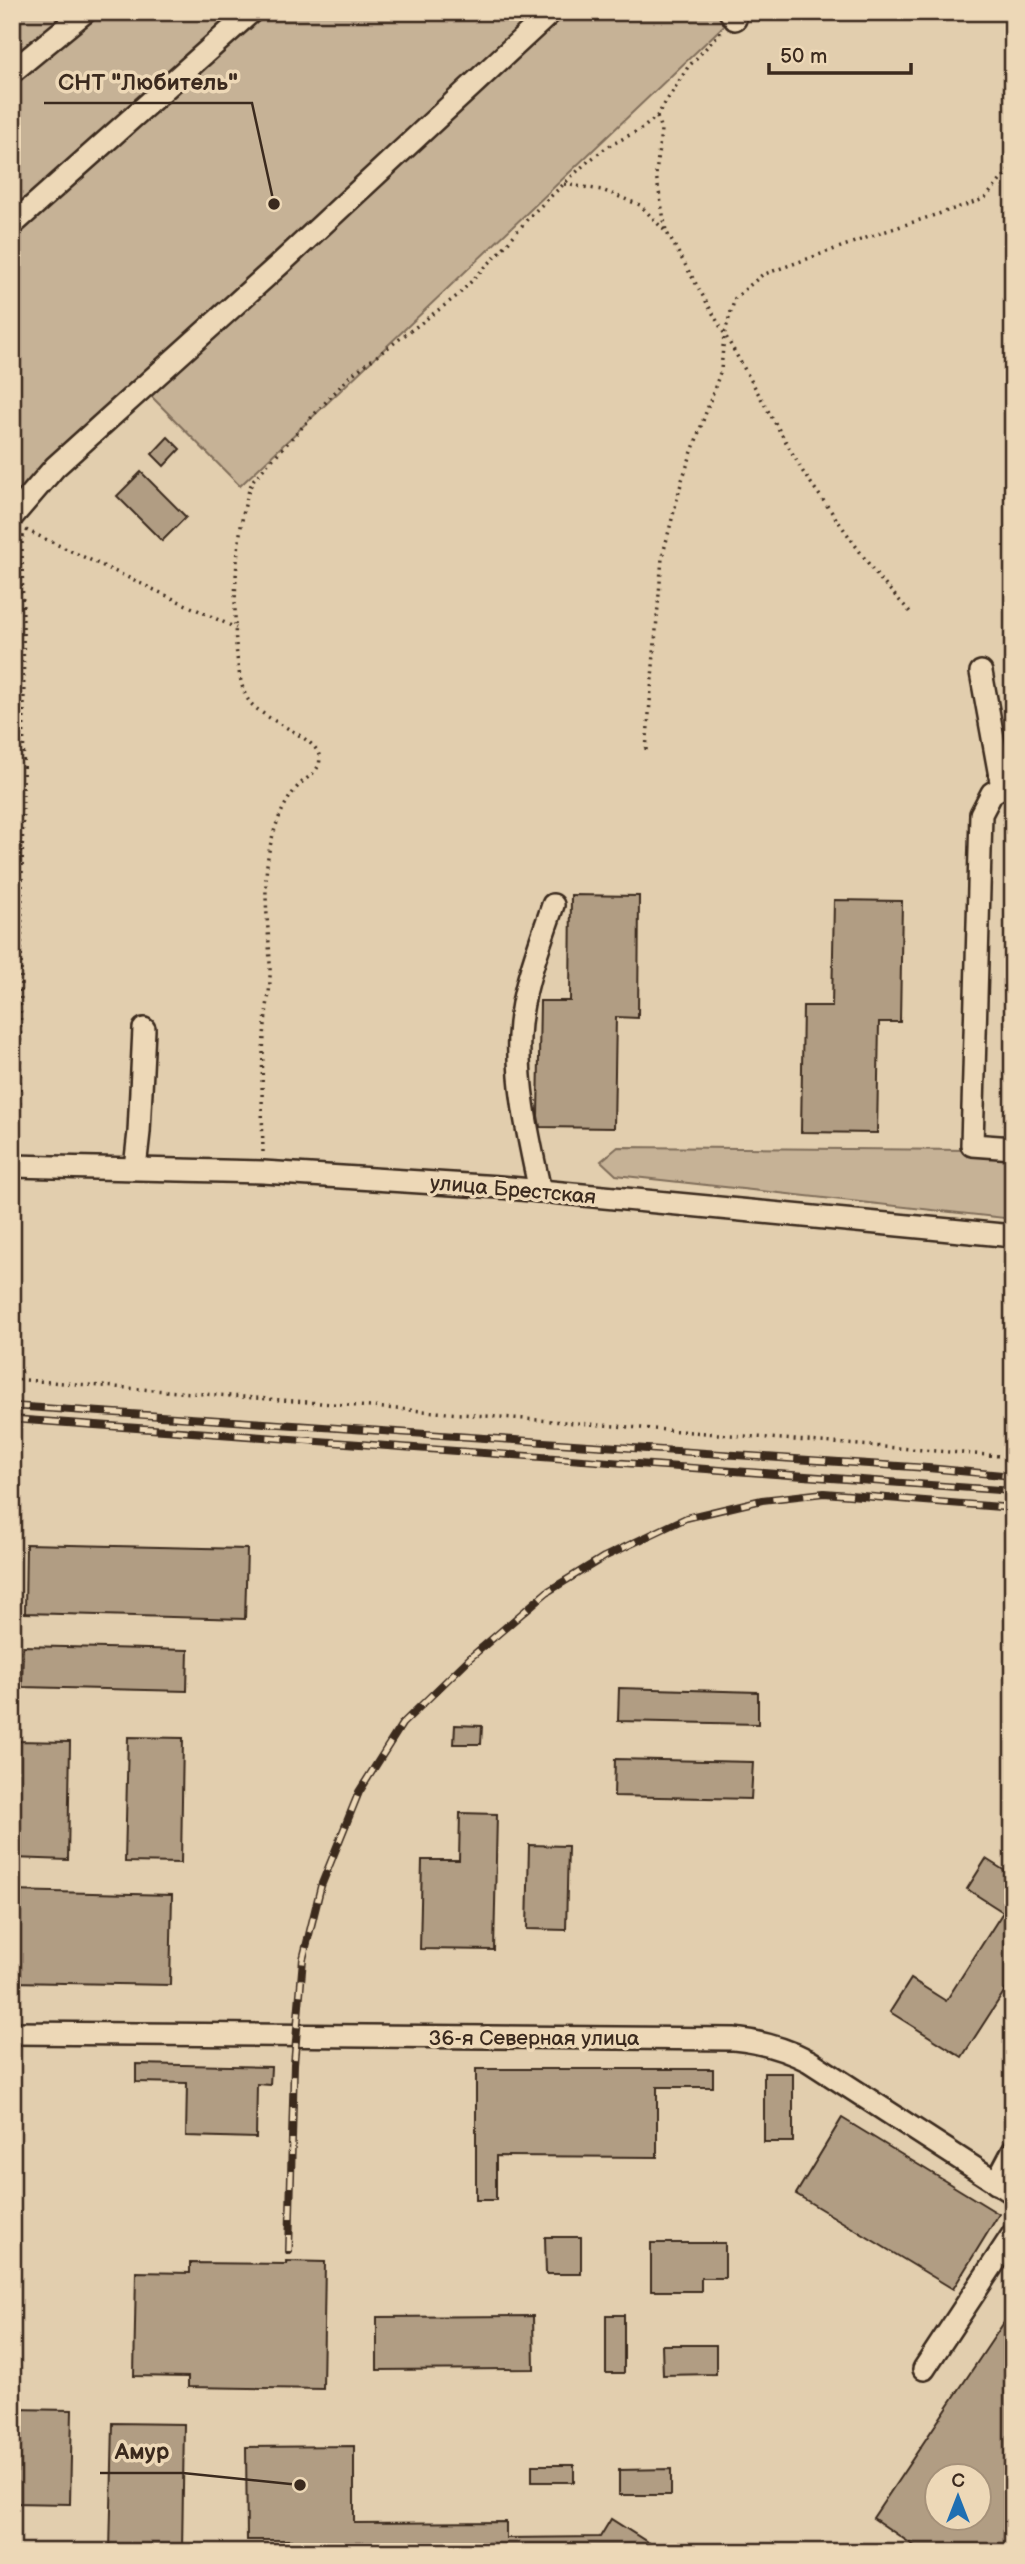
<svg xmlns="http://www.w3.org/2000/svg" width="1025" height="2564" font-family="'Balsamiq Sans',sans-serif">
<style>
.green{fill:#c6b296;stroke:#806e5a;stroke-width:2}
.building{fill:#b19d83;stroke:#3b2a1e;stroke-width:2;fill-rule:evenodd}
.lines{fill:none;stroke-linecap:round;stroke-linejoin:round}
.minor-casing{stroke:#3b2a1e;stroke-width:26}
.path{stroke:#3b2a1e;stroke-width:3.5;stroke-dasharray:2 5;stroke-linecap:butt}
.minor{stroke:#edd8b7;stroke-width:21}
.rail-casing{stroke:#3b2a1e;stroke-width:8}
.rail{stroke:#edd8b7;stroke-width:5;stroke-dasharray:16;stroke-linecap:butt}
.labels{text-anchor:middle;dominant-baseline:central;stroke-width:7;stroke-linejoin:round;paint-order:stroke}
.street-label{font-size:21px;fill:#3b2a1e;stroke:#edd8b7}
.leader{fill:none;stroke:#3b2a1e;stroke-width:2.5}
.callout-dot{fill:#3b2a1e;stroke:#edd8b7;stroke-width:2.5}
.callout-label{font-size:23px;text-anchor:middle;font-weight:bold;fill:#3b2a1e;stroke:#edd8b7;stroke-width:7;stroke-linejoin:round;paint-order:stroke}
</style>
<rect width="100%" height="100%" fill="#e2ceae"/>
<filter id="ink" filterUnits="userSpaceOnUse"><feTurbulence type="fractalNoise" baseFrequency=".0143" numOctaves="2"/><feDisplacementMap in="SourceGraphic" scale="14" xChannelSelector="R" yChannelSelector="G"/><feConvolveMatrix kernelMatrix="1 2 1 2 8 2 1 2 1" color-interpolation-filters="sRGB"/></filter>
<g filter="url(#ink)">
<!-- green -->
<g class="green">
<polygon points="12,12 738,12 240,486 148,393 12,523"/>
<polygon points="618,1147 973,1150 1013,1155 1013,1219 616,1175 601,1161"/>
</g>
<!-- building -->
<g class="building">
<polygon points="168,437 180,449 164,466 152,454"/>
<polygon points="141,472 186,517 162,541 117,496"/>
<polygon points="571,895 639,896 638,1018 616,1017 614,1128 540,1127 538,1116 540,1001 570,1001"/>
<polygon points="834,900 902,901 900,1022 879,1022 877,1133 801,1132 803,1006 832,1006"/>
<polygon points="26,1544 247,1549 245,1619 25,1613"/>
<polygon points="23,1646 188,1650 187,1691 22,1687"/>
<polygon points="619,1688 758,1692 758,1724 618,1721"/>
<polygon points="455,1725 482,1726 481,1744 454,1744"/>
<polygon points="128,1737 183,1738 181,1863 125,1862"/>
<polygon points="16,1741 70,1742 68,1860 13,1858"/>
<polygon points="615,1759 753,1762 751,1799 614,1796"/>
<polygon points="460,1813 497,1814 494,1950 420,1949 422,1860 459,1860"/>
<polygon points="529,1845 568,1846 566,1930 527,1929"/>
<polygon points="986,1859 1013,1876 1013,1978 962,2057 890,2012 911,1979 946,2001 1003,1912 967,1889"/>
<polygon points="12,1891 172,1895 170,1985 12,1982"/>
<polygon points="136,2064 271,2067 270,2085 257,2084 256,2138 186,2136 187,2083 136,2082"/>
<polygon points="476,2069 713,2069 713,2087 657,2087 657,2157 496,2156 496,2200 476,2200"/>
<rect x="764" y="2073" width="29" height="69"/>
<polygon points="842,2118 999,2214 953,2289 796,2194"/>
<polygon points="545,2237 581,2237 581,2274 546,2274"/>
<polygon points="651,2243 725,2243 725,2278 701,2278 701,2291 651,2291"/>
<polygon points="286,2261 325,2262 323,2389 188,2387 188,2377 134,2376 136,2272 190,2273 190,2263 286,2264"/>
<path d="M1013,2309V2552H923L873,2518ZM937,2476H979V2518H937Z"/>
<rect x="606" y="2315" width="18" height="58"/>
<polygon points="533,2316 534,2369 377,2370 377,2317"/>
<polygon points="662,2345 716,2345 716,2374 663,2375"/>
<polygon points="12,2409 72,2410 70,2504 12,2503"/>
<polygon points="113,2423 184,2424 182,2552 110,2552"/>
<polygon points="354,2446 354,2523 506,2522 506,2538 600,2537 611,2519 663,2552 292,2552 292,2540 247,2540 246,2447"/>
<rect x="532" y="2465" width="42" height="17"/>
<polygon points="671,2469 671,2495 619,2495 619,2470"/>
</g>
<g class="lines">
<!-- minor casing -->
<g class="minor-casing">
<g id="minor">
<polyline points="730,12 735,19"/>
<polyline points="12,72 85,12"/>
<polyline points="12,225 251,12"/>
<polyline points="12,517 55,467 281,263 551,12"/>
<polyline points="981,672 1002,787"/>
<polyline points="1013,781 992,793 981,814 972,1145 1013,1148"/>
<polyline points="12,1166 263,1172 499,1187 1013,1236"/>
<polyline points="135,1168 139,1132 144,1029"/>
<path d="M540,1191C529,1139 517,1089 519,1036C521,991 539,947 553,905"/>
<path d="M12,2033L734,2039C762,2042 784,2048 809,2061L1013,2193"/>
<polyline points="996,2183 1013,2151"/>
<polyline points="924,2369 1013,2234"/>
</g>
</g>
<!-- path -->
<g class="path">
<polyline points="657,117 661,130 656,175 666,231 803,472 878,577 912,614"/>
<polyline points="564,184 602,190 640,205 664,230"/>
<polyline points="26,530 236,628"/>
<polyline points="646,750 662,558 682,480 721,370 724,335 735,298 762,275 883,232 984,199 1013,166"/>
<polyline points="19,1146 24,704 22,543 24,531"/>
<path d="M263,1152C262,1110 261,1067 265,1025C266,1009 270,993 270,978C271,935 261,893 269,851C274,827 283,802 300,784C309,776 323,769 319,755C314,736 264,721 249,701C226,672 234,511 254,479L350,376L457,296L500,252L530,216L586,163L607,147L643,128L657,116L688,67L722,31"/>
<polyline points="12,1379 1013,1457"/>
</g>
<!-- minor -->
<use href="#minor" class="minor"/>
<!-- rail casing -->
<g class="rail-casing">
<g id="rail">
<polyline points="12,1406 928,1468 1013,1476"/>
<polyline points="12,1419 1013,1491"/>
<polyline points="289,2251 294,2064 303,1959 321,1886 359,1792 402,1724 471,1657 547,1592 604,1557 686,1518 762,1500 824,1493 1013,1508"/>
</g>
</g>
<!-- rail -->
<use href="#rail" class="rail"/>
</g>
</g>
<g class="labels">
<!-- street labels -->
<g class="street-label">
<text transform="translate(513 1190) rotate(5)">улица Брестская</text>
<text x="534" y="2038">36-я Северная улица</text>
</g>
</g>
<!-- callouts -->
<path class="leader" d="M274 204L252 103H44M300 2485L183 2473H100"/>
<g class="callout-dot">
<circle cx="274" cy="204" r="7"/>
<circle cx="300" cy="2485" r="7"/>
</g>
<g class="callout-label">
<text x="148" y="90">СНТ "Любитель"</text>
<text x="142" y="2459">Амур</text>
</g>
<!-- margin -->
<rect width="1025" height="2564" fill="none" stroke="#edd8b7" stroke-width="42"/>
<rect x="21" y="21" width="983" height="2522" fill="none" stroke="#3b2a1e" stroke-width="2.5" filter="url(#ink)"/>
<!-- north arrow -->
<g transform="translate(958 2497)"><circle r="33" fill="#edd8b7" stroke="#a6927a" stroke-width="2"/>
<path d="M0-5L12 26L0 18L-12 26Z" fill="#1f6fb2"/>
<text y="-10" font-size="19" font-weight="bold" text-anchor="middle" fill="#3b2a1e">С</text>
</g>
<!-- scale -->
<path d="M769 63v10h142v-10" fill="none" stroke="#3b2a1e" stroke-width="3.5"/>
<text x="780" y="63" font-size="21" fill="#3b2a1e" stroke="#edd8b7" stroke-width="5" paint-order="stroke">50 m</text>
</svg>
